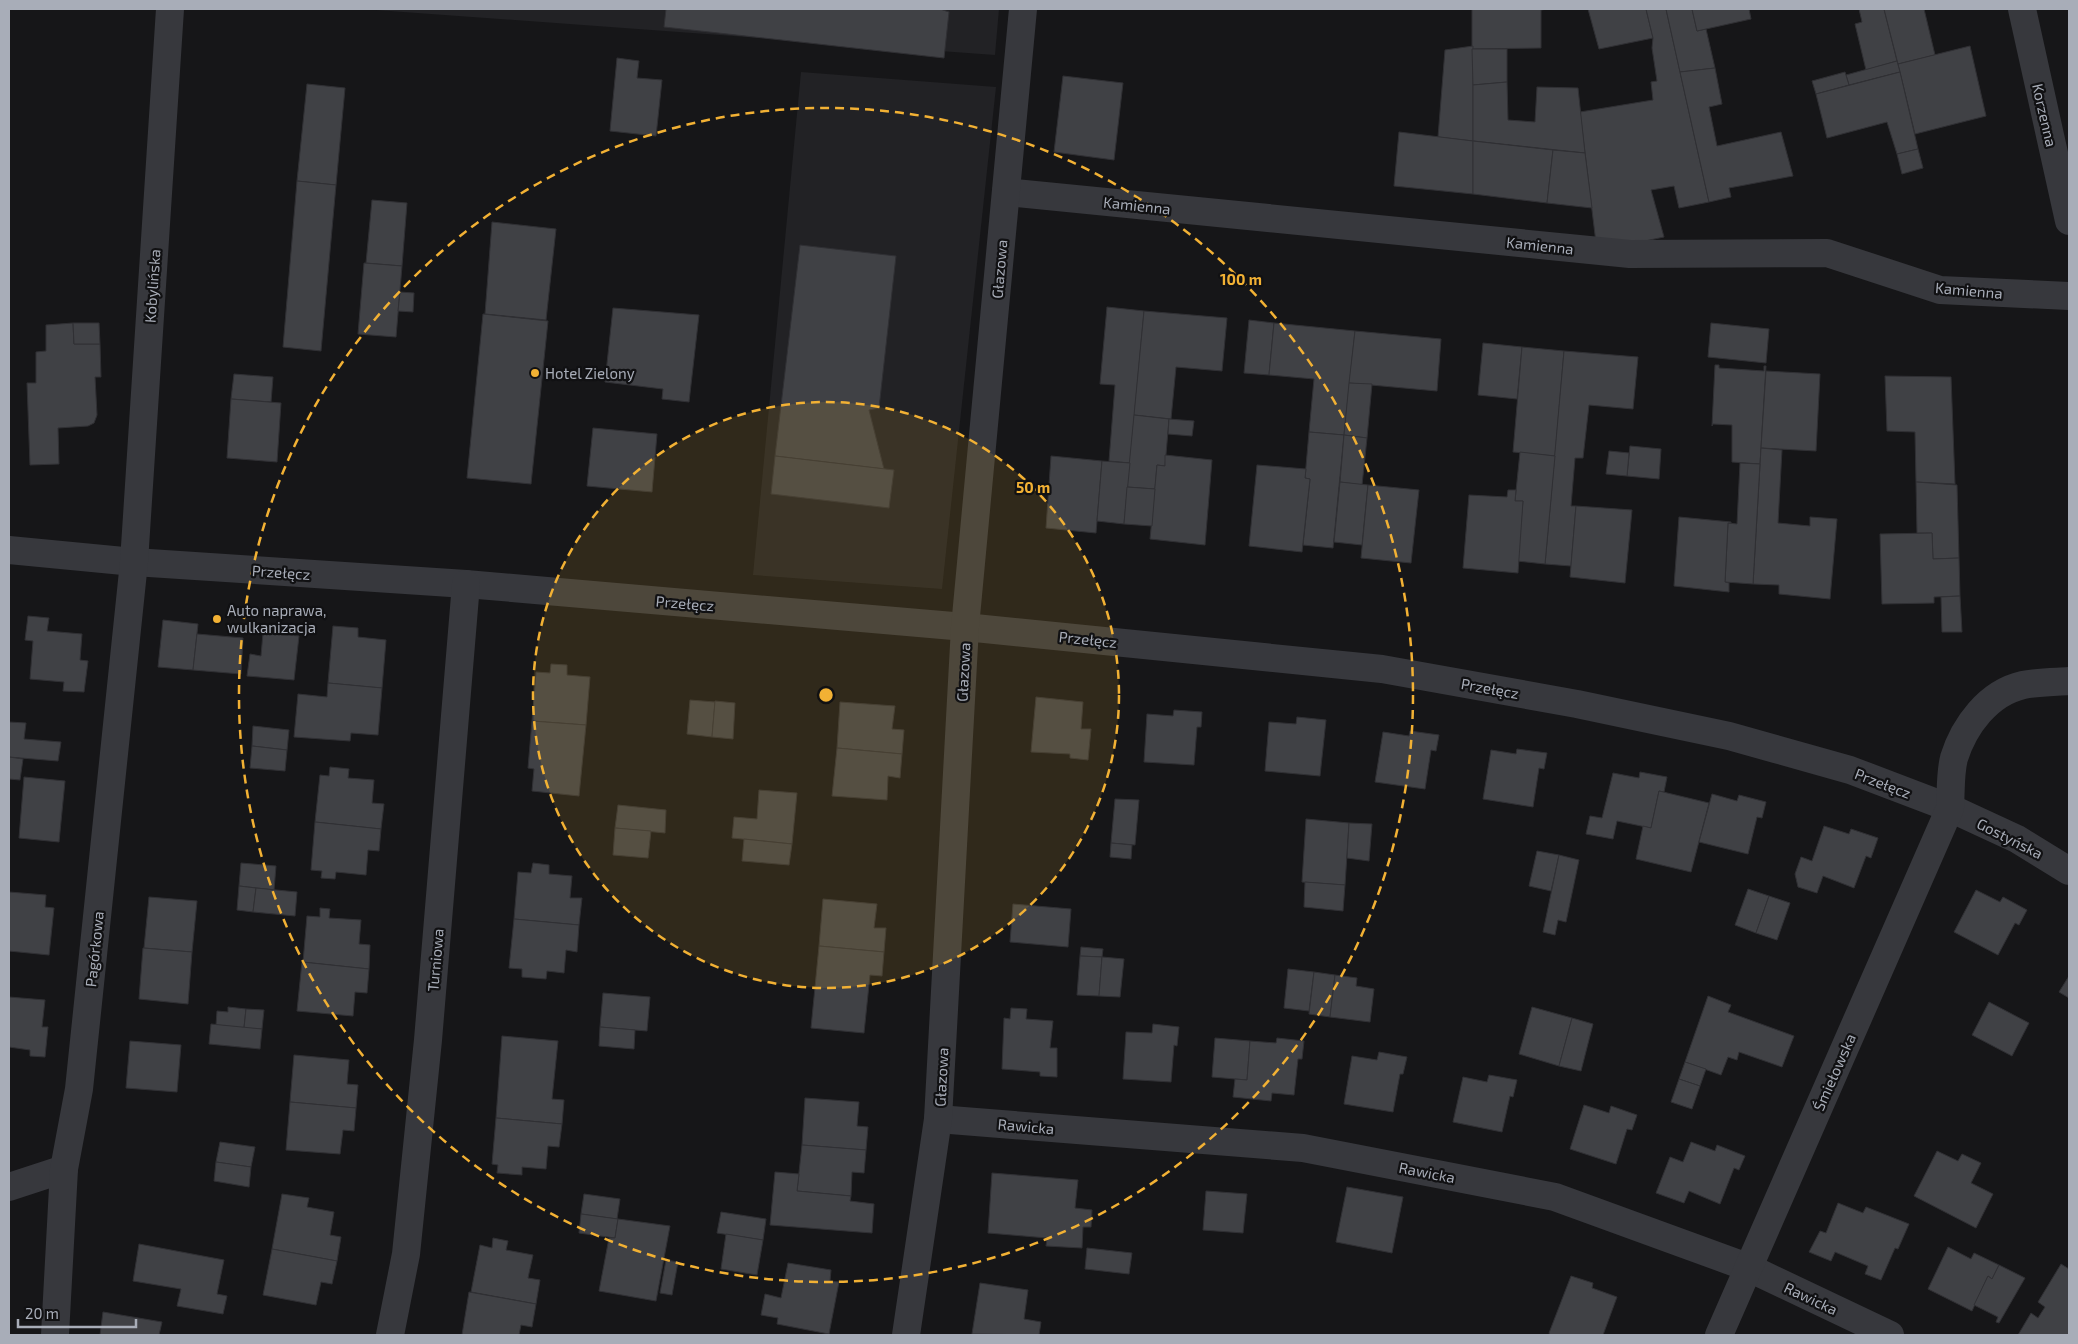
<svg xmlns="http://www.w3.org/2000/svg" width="2078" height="1344" font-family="'Exo 2',sans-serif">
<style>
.built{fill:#222225}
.building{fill:#404145;stroke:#303034}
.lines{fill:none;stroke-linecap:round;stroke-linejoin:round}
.minor{stroke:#37383d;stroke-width:28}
.ring{fill:none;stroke:#f2b134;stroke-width:2.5;stroke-dasharray:9 6}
.poi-dot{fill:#f2b134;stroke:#111113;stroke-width:2}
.labels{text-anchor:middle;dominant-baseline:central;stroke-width:4.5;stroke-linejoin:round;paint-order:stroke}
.street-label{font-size:15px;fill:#a8adb8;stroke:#111113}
.poi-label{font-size:15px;fill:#a8adb8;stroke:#111113;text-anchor:start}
.centre{fill:#f2b134;stroke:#111113;stroke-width:2.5}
.ring-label{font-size:15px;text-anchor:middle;font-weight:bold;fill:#f2b134;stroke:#111113;stroke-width:4.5;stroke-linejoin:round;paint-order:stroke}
</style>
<rect width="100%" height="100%" fill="#161618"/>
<!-- built -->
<g class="built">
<polygon points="362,9 999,9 995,55"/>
<polygon points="801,72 996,87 942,589 753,575"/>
</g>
<!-- building -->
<g class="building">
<polygon points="666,9 940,9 949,12 944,58 664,27"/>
<polygon points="1472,9 1547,9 1541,10 1541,48 1472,49"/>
<polygon points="1588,9 1646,9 1653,38 1599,49"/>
<polygon points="1646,9 1666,9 1709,202 1679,208 1674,186 1651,190 1664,237 1597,251 1580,112 1653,100 1651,82 1657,81 1652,48 1653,38"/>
<polygon points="1666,9 1692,9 1697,31 1706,29 1715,68 1680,72"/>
<polygon points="1692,9 1749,9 1751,19 1697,31"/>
<polygon points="1859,9 1884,9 1897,61 1866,70 1855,24 1862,22"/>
<polygon points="1884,9 1924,9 1935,55 1898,64"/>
<polygon points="1473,46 1473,141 1438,137 1445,50"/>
<polygon points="1970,46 1986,116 1915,134 1898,64"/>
<polygon points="1472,49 1507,49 1507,82 1473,85"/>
<polygon points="617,58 639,61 637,78 662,80 656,136 610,131"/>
<polygon points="1897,61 1900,72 1849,85 1846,75"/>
<polygon points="1715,68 1722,104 1709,107 1717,146 1781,132 1793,176 1729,188 1731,197 1709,202 1680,72"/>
<polygon points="1845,72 1849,85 1816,94 1812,81"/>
<polygon points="1900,72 1918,149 1897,154 1887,122 1827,138 1816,94"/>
<polygon points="1063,76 1123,83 1114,160 1054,152"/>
<polygon points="1507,82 1508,120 1535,122 1537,87 1578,88 1585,153 1473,141 1473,85"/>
<polygon points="307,84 345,88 336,185 297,181"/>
<polygon points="1399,132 1473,141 1473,194 1394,186"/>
<polygon points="1473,141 1553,150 1547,203 1473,194"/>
<polygon points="1918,149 1923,168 1902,174 1897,154"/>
<polygon points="1553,150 1585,153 1592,208 1547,203"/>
<polygon points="297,181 336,185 321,351 283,347"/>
<polygon points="372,200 407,203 402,266 366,263"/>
<polygon points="492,222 556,229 546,320 485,314"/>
<polygon points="800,245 896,256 879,408 869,410 884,469 775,456"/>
<polygon points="364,263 402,266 396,337 358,334"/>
<polygon points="400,292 414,293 413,312 398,311"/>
<polygon points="1107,307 1144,311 1130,463 1109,461 1115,385 1100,384"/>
<polygon points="613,308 699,315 689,402 662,399 663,389 605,382"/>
<polygon points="1144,311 1227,318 1222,371 1176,367 1171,419 1134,415"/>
<polygon points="483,314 548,321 531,484 467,478"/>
<polygon points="1249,320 1274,323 1269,375 1244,373"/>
<polygon points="73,323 74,344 100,344 101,377 95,377 97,415 94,423 88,426 58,428 59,464 30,465 27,383 36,383 36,352 46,351 46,325"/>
<polygon points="73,323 99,323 100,344 74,344"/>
<polygon points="1274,323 1355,331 1344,435 1309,432 1314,379 1269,375"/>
<polygon points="1711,323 1769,329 1766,363 1708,357"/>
<polygon points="1355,331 1441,339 1437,391 1349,383"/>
<polygon points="1483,343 1522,347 1517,399 1478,395"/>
<polygon points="1522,347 1564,351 1555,456 1513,452"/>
<polygon points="1564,351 1638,357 1633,409 1589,405 1583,458 1575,458 1571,506 1576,506 1571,566 1545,564"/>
<polygon points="1715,365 1719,365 1719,368 1764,371 1764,366 1766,366 1760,464 1732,462 1732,425 1713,424 1712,426"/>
<polygon points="1766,371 1820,374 1816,451 1761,448"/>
<polygon points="234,374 273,377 271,402 231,399"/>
<polygon points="1885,376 1951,377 1955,484 1916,482 1915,432 1887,431"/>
<polygon points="1349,383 1372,384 1367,438 1344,435"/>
<polygon points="231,399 281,403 277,462 227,458"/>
<polygon points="1134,415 1169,419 1165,466 1157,465 1155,489 1127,487"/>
<polygon points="1169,419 1194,421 1192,436 1168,434"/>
<polygon points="593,428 657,434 652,492 587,486"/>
<polygon points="1309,432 1344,435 1333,548 1303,545 1310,479 1305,478"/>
<polygon points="1344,435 1367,438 1362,485 1340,482"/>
<polygon points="1630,446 1661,449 1659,479 1627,476"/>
<polygon points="1761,448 1782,450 1778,523 1810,526 1810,517 1837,519 1830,599 1779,594 1779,585 1753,584"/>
<polygon points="1609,451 1629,453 1627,476 1606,474"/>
<polygon points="1520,452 1555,456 1545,564 1517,561 1523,501 1515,501"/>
<polygon points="1165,455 1212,460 1205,545 1150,539 1157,465 1165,466"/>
<polygon points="775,456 894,470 889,508 771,494"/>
<polygon points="1051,456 1102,461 1096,533 1046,528"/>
<polygon points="1102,461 1130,463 1124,524 1097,521"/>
<polygon points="1740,463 1760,464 1753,584 1725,582 1728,523 1737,524"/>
<polygon points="1257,465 1306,469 1305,478 1310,479 1302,552 1249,546"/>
<polygon points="1340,482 1368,485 1362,545 1334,542"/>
<polygon points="1916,482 1957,485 1959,558 1933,559 1932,533 1917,533"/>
<polygon points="1368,485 1419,490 1411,563 1361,558"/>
<polygon points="1127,487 1155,489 1152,526 1124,524"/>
<polygon points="1508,490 1516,490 1515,501 1523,501 1518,573 1463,568 1469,495 1507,497"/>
<polygon points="1576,506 1632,510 1625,583 1570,577"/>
<polygon points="1679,517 1731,522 1731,523 1728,523 1725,582 1729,583 1729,592 1674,586"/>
<polygon points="1932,533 1933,559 1959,558 1960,596 1934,597 1934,603 1882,604 1880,534"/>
<polygon points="1960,596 1962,632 1942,632 1941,597"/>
<polygon points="28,616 49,618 47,631 82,634 80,660 88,661 84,692 63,691 64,682 30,679 33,641 25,640"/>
<polygon points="163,620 198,624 193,670 158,667"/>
<polygon points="333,626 358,628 358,637 386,640 382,688 328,683"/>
<polygon points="263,633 299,636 294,680 247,676 250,654 261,656"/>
<polygon points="197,634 243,638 241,674 193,670"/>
<polygon points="551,664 567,665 567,675 590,677 586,725 532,721 536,672 550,673"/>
<polygon points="328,683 382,688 378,735 351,733 350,741 294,737 298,694 327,697"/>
<polygon points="1036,697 1083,702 1081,729 1091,729 1088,760 1070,758 1070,754 1031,752"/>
<polygon points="690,700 715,702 712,737 687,734"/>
<polygon points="715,701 735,703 733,739 712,737"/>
<polygon points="840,702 895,706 892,729 904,730 902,754 837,748"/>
<polygon points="1174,710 1202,712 1201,727 1197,727 1194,765 1144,762 1147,714 1173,716"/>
<polygon points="1297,717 1326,720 1320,776 1265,771 1269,722 1296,724"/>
<polygon points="532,721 586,725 579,796 532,791 534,769 528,768"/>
<polygon points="9,722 26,723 24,739 61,742 58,761 9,757"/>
<polygon points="253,726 289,730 287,750 252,746"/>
<polygon points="1410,731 1439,735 1436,751 1431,750 1425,789 1375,782 1383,732 1409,736"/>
<polygon points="252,746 287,750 285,771 250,768"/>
<polygon points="837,748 902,754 900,778 888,776 887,800 832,796"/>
<polygon points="1517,749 1547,753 1544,769 1539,768 1533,807 1483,799 1491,750 1516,754"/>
<polygon points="9,757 23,759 20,780 9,779"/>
<polygon points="330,767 349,769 348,778 374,780 372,803 384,804 381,829 315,822 320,775 329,776"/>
<polygon points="1640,772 1667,777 1664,792 1659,791 1651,828 1617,821 1613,839 1586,834 1590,816 1602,818 1613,773 1639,778"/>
<polygon points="24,777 65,781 59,842 19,838"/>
<polygon points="759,790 797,793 792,844 732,838 734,817 757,819"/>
<polygon points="1659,791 1709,803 1691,872 1636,859 1643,826 1651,828"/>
<polygon points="1712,794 1737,801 1739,795 1766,802 1762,818 1757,817 1748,854 1699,842"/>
<polygon points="1115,799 1139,800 1135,845 1111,843"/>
<polygon points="618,805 666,810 665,833 615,828"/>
<polygon points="1306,819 1349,823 1345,885 1302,882"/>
<polygon points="315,822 381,829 379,851 368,850 366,875 336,872 335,879 321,878 322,871 311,870"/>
<polygon points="1349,823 1372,824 1369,861 1347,858"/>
<polygon points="1824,826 1849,834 1851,829 1878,838 1871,858 1866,856 1854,888 1823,876 1817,893 1798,887 1795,874 1801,857 1812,861"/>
<polygon points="615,828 651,831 648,858 613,855"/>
<polygon points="744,839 792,844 789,865 742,861"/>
<polygon points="1111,843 1132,845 1131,859 1110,857"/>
<polygon points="1537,851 1559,855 1551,891 1529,886"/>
<polygon points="1559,855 1579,860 1566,922 1558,920 1555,935 1543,932"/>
<polygon points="241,863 276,866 274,890 239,886"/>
<polygon points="533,863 549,865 549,874 572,876 570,898 582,898 579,925 514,919 518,872 531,873"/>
<polygon points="1305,882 1345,885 1343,911 1304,907"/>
<polygon points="239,886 256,888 253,912 237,910"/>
<polygon points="256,888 297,892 295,916 253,912"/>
<polygon points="1748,889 1769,896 1756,933 1735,925"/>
<polygon points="1976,890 2000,902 2003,897 2027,910 2019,925 2015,923 1998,955 1954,932"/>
<polygon points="9,892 46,895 45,907 54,908 49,955 9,951"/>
<polygon points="1769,896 1790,903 1777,940 1756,933"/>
<polygon points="149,897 197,901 192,952 144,948"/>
<polygon points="823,899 877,904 874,928 886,928 884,952 819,946"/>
<polygon points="1013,904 1071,909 1068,947 1010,942"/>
<polygon points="320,908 330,909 329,918 361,920 359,944 370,945 369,969 303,962 307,916 320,917"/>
<polygon points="514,919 579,925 577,952 566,950 564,973 547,971 546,979 522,977 522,969 509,968"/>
<polygon points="819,946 884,952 882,976 870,975 864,1033 811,1028"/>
<polygon points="1081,947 1103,949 1102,957 1080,956"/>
<polygon points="143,948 192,952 188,1004 139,999"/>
<polygon points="1080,956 1102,957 1099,996 1077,995"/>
<polygon points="1102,957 1124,959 1120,997 1099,996"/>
<polygon points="302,962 369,969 367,993 355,992 353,1016 297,1011"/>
<polygon points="1288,969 1314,972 1309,1011 1284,1008"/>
<polygon points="1314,972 1335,975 1330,1017 1309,1014"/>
<polygon points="1335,975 1357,978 1356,986 1374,989 1370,1022 1330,1017"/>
<polygon points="2069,976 2069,998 2059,992"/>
<polygon points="603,993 650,997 647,1031 600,1027"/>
<polygon points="1708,996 1731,1005 1728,1012 1794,1036 1782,1067 1739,1052 1737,1060 1728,1057 1721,1075 1685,1062"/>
<polygon points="9,997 45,1000 42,1027 48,1027 45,1057 30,1056 30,1050 9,1047"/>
<polygon points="1989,1002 2029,1023 2012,1056 1972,1035"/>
<polygon points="228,1007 246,1009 244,1028 216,1025 217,1011 228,1012"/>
<polygon points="1532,1007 1572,1018 1559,1066 1519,1054"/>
<polygon points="1011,1008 1027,1009 1026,1019 1053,1021 1050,1048 1057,1048 1057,1077 1040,1076 1040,1072 1002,1069 1004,1018 1010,1019"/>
<polygon points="246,1009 264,1010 262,1029 244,1028"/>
<polygon points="1572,1018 1593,1024 1581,1071 1559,1066"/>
<polygon points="211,1024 262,1029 260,1049 209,1044"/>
<polygon points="1153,1024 1179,1027 1177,1046 1174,1045 1171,1082 1123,1079 1126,1032 1152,1033"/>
<polygon points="600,1027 635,1030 634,1049 599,1046"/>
<polygon points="502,1036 558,1041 552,1099 564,1100 562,1124 496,1118"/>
<polygon points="1215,1038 1250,1041 1247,1080 1212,1077"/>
<polygon points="1277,1038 1304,1041 1302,1059 1298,1059 1294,1095 1272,1093 1271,1101 1233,1097 1235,1079 1247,1080 1250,1041 1276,1043"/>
<polygon points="130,1041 181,1045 177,1092 126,1088"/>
<polygon points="1379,1052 1407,1057 1403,1074 1400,1074 1393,1112 1344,1104 1352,1056 1377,1060"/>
<polygon points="294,1055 349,1060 347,1084 358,1085 356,1108 290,1102"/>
<polygon points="1685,1062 1706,1069 1700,1086 1679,1079"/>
<polygon points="1489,1075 1517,1080 1513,1097 1510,1096 1502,1132 1453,1122 1463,1077 1487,1082"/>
<polygon points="1679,1079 1700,1086 1692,1109 1671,1102"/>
<polygon points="805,1098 859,1102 857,1126 868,1127 866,1150 802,1145"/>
<polygon points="290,1102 356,1108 354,1131 343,1130 340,1154 286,1150"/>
<polygon points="1584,1105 1609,1113 1611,1106 1637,1115 1632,1130 1627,1129 1616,1164 1570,1149"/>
<polygon points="496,1118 562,1124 559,1147 548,1146 546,1169 522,1167 522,1175 497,1173 498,1165 492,1164"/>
<polygon points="220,1142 255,1147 251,1167 216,1162"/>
<polygon points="1691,1142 1715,1151 1717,1145 1745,1156 1739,1170 1734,1168 1720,1204 1689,1191 1684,1203 1656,1193 1670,1157 1683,1162"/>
<polygon points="802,1145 866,1150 864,1173 852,1172 851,1196 797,1191"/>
<polygon points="1937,1151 1958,1161 1962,1154 1981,1163 1971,1183 1993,1194 1976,1228 1914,1196"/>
<polygon points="216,1162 251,1167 249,1187 214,1181"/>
<polygon points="775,1172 799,1174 797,1191 851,1196 850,1201 874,1204 872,1233 770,1225"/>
<polygon points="992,1173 1078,1180 1075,1208 1092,1210 1091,1227 1083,1227 1082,1248 1046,1246 1047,1238 988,1233"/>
<polygon points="1347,1187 1403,1197 1392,1253 1336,1242"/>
<polygon points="1206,1191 1247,1194 1243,1233 1203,1230"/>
<polygon points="282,1194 309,1198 307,1207 334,1212 330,1235 341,1237 337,1261 272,1249"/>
<polygon points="584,1194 620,1199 617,1219 581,1214"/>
<polygon points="1838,1203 1863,1213 1866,1207 1909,1224 1898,1249 1895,1248 1881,1280 1865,1274 1868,1266 1835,1252 1831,1261 1809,1252 1820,1231 1826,1233"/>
<polygon points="721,1212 766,1219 763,1240 717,1233"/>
<polygon points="581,1214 618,1219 615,1238 579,1233"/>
<polygon points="618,1219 670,1226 656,1301 599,1291 609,1238 615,1238"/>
<polygon points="726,1234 763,1240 757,1275 721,1269"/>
<polygon points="493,1238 508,1241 506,1250 533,1255 528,1278 540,1280 536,1304 471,1292 480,1245 492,1248"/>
<polygon points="139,1244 224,1260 217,1294 227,1296 223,1314 177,1306 181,1289 133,1281"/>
<polygon points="1948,1247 1971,1259 1974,1253 1999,1265 1992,1279 1988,1276 1972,1311 1928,1289"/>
<polygon points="1087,1248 1132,1253 1129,1274 1085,1269"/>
<polygon points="272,1249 337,1261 332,1284 321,1282 316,1305 263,1295"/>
<polygon points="666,1260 678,1262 672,1295 660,1293"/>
<polygon points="788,1263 831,1270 830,1281 839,1282 829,1334 777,1324 778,1318 761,1315 765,1294 781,1298"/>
<polygon points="2061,1264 2069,1269 2069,1335 2018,1335 2031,1313 2038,1318 2045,1307 2038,1302"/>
<polygon points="1999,1265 2025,1278 1999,1323 1996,1322 1998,1317 1974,1305 1988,1276 1992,1279"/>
<polygon points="1571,1276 1593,1283 1592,1288 1617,1297 1603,1335 1550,1335 1549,1333"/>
<polygon points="980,1283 1028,1290 1024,1319 1041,1322 1039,1335 972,1334"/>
<polygon points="469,1292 536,1304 532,1327 521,1325 519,1335 462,1335"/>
<polygon points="103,1312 162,1322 159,1335 100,1335"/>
</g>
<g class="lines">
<!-- minor -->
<g class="minor">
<polyline points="2022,9 2069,221"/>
<polyline points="1006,192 1630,254 1827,253 1940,290 2069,296"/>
<polyline points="9,550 134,562 466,584 965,627 1382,669 1577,704 1729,736 1850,770 1950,808 2017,839 2069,871"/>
<polyline points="938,1119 1303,1148 1555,1197 1747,1267 1890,1335"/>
<polyline points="9,1187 64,1169"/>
<polyline points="55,1335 64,1169 79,1089 134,562 170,9"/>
<polyline points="390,1335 406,1254 428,1040 466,584"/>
<polyline points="906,1335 938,1119 965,627 1023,9"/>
<path d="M1719,1335L1950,808C1951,793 1950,773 1954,758C1964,726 1988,693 2023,685C2037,682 2054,682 2069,681"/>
</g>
</g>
<!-- distance rings -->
<circle cx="826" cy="695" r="293" fill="#f2b134" fill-opacity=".12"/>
<g class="ring">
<circle cx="826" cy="695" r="293"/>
<circle cx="826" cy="695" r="587"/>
</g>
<!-- markers -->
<g class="poi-dot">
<circle cx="535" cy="373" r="5"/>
<circle cx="217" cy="619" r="5"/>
</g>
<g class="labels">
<!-- street labels -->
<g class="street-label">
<text transform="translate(2045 115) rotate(77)">Korzenna</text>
<text transform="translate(1137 205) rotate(6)">Kamienna</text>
<text transform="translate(1540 245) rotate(6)">Kamienna</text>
<text transform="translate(999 269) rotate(-85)">Głazowa</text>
<text transform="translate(152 286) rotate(-86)">Kobylińska</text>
<text transform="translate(1969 290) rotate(5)">Kamienna</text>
<text transform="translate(281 572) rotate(4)">Przełęcz</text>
<text transform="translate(685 603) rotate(5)">Przełęcz</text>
<text transform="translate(1088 639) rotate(6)">Przełęcz</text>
<text transform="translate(963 672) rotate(-87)">Głazowa</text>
<text transform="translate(1490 688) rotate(10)">Przełęcz</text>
<text transform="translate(1883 783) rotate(21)">Przełęcz</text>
<text transform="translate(2010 838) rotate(27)">Gostyńska</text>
<text transform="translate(94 949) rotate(-84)">Pagórkowa</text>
<text transform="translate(435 960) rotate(-85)">Turniowa</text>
<text transform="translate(1834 1072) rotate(-66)">Śmiełowska</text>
<text transform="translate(941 1077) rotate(-87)">Głazowa</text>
<text transform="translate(1026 1126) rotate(5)">Rawicka</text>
<text transform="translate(1427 1172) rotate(11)">Rawicka</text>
<text transform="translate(1811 1298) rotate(25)">Rawicka</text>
</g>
<!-- poi labels -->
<g class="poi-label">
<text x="545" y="373">Hotel Zielony</text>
<text x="227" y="610">Auto naprawa,<tspan x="227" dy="17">wulkanizacja</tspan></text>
</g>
</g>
<circle cx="826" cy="695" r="8" class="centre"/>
<g class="ring-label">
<text x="1241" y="285">100 m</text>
<text x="1033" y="493">50 m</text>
</g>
<!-- border -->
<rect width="2078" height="1344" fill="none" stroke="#a8adb8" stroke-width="20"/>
<!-- scale -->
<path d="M18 1319v8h118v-8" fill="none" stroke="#a8adb8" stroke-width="2.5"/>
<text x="25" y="1319" font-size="15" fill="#a8adb8" stroke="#111113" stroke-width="4" paint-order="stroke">20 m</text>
</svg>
